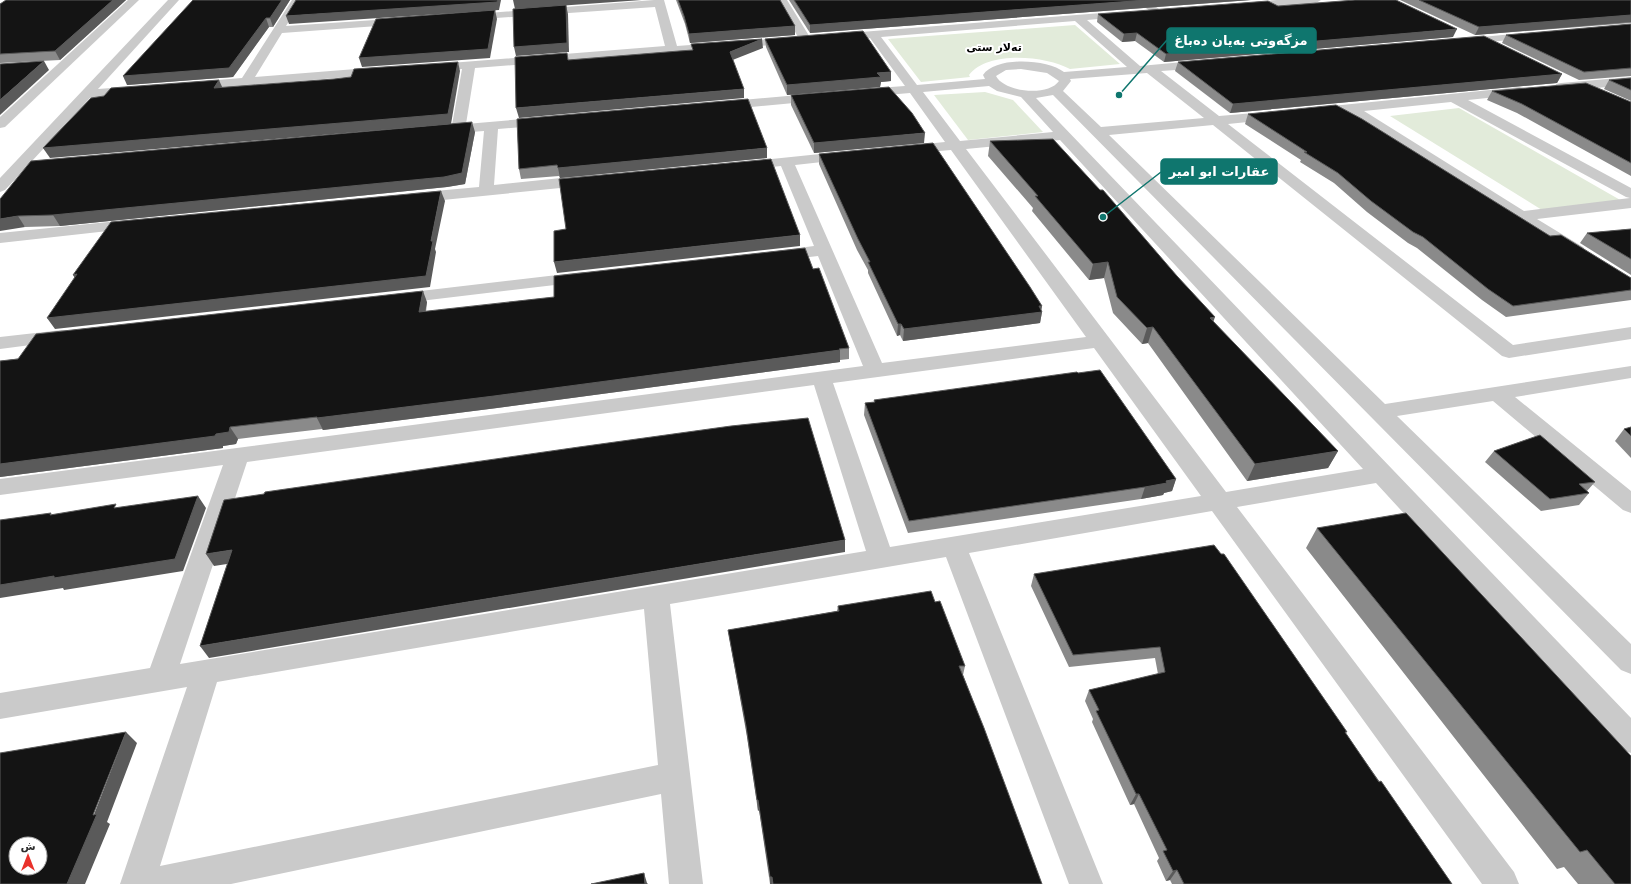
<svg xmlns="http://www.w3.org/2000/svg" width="1631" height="884" font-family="'DejaVu Sans','Noto Naskh Arabic',sans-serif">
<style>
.green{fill:#e2ebda}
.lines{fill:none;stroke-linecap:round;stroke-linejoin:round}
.minor{fill:#cacaca;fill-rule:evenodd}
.wall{fill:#8a8a8a}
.shaded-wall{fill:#5a5a5a}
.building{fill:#141414;stroke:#5a5a5a;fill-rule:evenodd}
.labels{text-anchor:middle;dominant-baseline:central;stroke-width:4;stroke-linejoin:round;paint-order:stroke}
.far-neighbourhood-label{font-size:11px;font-weight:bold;fill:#000;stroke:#fff}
.leader{fill:none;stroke:#0f766e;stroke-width:1.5}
.callout-dot{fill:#0f766e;stroke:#fff;stroke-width:1.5}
.callout{fill:#0f766e;stroke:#0f766e;stroke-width:1.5}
.callout-label{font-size:13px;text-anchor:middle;font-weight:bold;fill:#fff}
</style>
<rect width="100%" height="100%" fill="#fff"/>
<!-- green -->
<g class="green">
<path d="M1075,25L1120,64L1070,69C1046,56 988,50 969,75L970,77L921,82L888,39Z"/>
<polygon points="985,92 1013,100 1043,132 968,140 934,95"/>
<polygon points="1459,108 1622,201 1542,210 1390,116"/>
</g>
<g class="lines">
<!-- minor -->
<g class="minor">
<polygon points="128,0 139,0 5,127 0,128 0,117"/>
<polygon points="168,0 179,0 98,89 138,86 143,87 144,90 143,93 90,98 32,161 56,160 61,161 63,164 61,167 23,171 5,190 0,192 0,178"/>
<polygon points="292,0 302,0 286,26 405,18 411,21 405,24 282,33 255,77 381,67 385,68 387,71 385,74 192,90 188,89 186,86 188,83 192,82 242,78"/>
<polygon points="654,0 664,0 677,46 798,37 777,0 787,0 811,39 809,41 801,41 796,43 475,68 466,124 546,117 551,118 553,121 551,124 546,125 498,129 494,185 590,175 595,177 598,180 595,183 590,185 413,203 407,201 405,198 407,195 413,193 479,187 484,131 445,134 440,133 438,130 440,127 452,125 462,69 429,72 425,71 423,68 425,65 665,46 655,7 467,20 463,19 462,17 463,15"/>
<polygon points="1135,0 1147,0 1163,12 1162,14 1154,14"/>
<polygon points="1277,0 1321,0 1316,3 1243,9 1238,6 1243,3"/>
<path d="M1127,11L1132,14L1131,16L1087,20L1140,66L1205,60L1209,61L1211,64L1209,67L1205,68L1161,71L1219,116L1277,111L1282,112L1284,115L1282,118L1277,119L1228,124L1513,345L1631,327V339L1509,358L1502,356L1213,125L1109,135L1385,404L1631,366V378L1515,397L1631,491V513L1623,510L1493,401L1397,416L1631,644V674L1621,670L1053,95L1036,98L1631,718V753L1620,749L1376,483L1237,507L1514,872L1519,884H1482L1212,511L969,553L1103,884H1069L946,557L670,604L703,884H669L661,794L231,884H120L187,687L0,719V693L150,668L223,465L0,495V479L863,366L818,256L776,261L770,260L767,256L770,252L776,251L814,246L781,166L742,170L737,169L735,166L737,163L742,162L849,151L854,152L856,155L854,158L849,159L795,165L882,363L1086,337L951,150L905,154L900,153L898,150L900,147L905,146L945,142L910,93L863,97L858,96L857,93L858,90L863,89L905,86L870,38L836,40L832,39L830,37L832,35L836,34ZM1075,21L1127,67L1064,72C1047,59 996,56 983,75L985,79L917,85L881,37ZM1021,69L1047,73L1059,81C1048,97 1004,92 996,76L1006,70ZM1147,73L1204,118L1101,127L1063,91L1071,81L1070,79ZM989,86L997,91L1021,97L1053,132L960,141L923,92ZM1060,140L1363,469L1226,492L966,149ZM1094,348L1201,496L890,547L833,383ZM814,385L866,551L180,664L247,462ZM644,609L658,765L160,866L217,682Z"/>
<polygon points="1534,32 1538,33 1540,35 1538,37 1461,45 1457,44 1455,42 1457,40 1461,39"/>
<polygon points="1631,77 1631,85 1561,91 1556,90 1555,87 1556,84 1561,83"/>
<path d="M1520,87L1525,88L1526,91L1525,94L1468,100L1631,188V208L1537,219L1583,247L1586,251L1583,255L1577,256L1571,255L1348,112L1312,116L1307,115L1305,112L1307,109L1312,108ZM1451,102L1626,197L1630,198L1524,211L1364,111Z"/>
<polygon points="821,93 826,94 828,97 826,100 720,110 715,109 713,106 715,103 720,102"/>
<polygon points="138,219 144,221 146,224 144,227 0,243 0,233"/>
<polygon points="583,272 589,273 592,277 589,281 395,304 389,303 386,299 389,295 395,294"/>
<polygon points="62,330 69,332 72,336 69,340 0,349 0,337"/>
</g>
</g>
<!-- wall -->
<g class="wall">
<polygon points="126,0 60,60 0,63 0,4"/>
<polygon points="193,0 290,0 273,27 269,27 233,77 127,85"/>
<polygon points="676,0 780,0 795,26 795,35 690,43 685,24"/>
<polygon points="789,0 1251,0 810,33"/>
<polygon points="1400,0 1631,0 1631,23 1475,35"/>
<polygon points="1278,6 1453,37 1164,62 1135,41 1122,42 1097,22 1098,14"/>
<polygon points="1631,24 1631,76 1579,80 1502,43 1506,35"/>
<polygon points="765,39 891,81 881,82 880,87 787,95 766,47"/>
<polygon points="1178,62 1562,74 1557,83 1230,113 1175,71"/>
<polygon points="1631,78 1631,101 1604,89 1609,80"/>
<polygon points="1492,91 1631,102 1631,176 1517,113 1487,100"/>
<polygon points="791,95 924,143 814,153 791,105"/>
<polygon points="1248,114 1550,236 1631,278 1631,300 1506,317 1482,300 1417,248 1408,243 1367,212 1334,183 1300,162 1301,160 1245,124"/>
<polygon points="517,119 767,158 560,178 559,176 521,179 519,169"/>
<polygon points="475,132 465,184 447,187 60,226 25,227 0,199"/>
<polygon points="990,141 1213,322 1338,451 1328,468 1247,481 1148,343 1142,344 1113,313 1104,278 1089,280 1032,211 1033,208 988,156"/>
<polygon points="819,154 1042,306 1041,310 1042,312 1040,323 903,341 900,335 897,336 868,273 868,270 857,250 819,164"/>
<polygon points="1631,229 1631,275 1580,243 1587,233"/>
<polygon points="813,269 849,348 849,359 840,360 840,362 497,408 323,430 322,429 238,439 236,444 223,446 223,448 0,477 0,361 427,302 426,312"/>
<polygon points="874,400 1176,479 1172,491 1164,493 1163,495 1141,499 908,533 864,415 865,403 874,402"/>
<polygon points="1631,427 1631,458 1615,441 1624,429"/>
<polygon points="1494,451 1595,482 1587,491 1589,493 1579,505 1541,511 1485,462"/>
<polygon points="1317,528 1631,884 1578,884 1564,867 1557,869 1306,548"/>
<polygon points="1034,574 1346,734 1452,884 1172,884 1170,880 1166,881 1157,861 1159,858 1134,804 1130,805 1092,722 1093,719 1085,701 1089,690 1158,674 1155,658 1069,667 1031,586"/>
<polygon points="935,602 965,666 963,675 1042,884 770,884 759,810 758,811 747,737 730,642 728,630 837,611 838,606"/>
</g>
<!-- shaded-wall -->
<g class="shaded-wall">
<polygon points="113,0 126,0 60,60 55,51"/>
<polygon points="282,0 290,0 273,27 270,18"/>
<polygon points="498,0 501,0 499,10 289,24 286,16"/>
<polygon points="513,0 642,0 515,9"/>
<polygon points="1147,0 1251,0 810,33 810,25"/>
<polygon points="566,5 568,14 569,52 516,56 514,47"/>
<polygon points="495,10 497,19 490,58 362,67 359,58"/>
<polygon points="1631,15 1631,22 1475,35 1479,27"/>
<polygon points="266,18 269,27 233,77 127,85 123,76"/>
<polygon points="795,26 795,35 690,43 689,34"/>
<polygon points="1457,29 1453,37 1164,62 1166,54"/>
<polygon points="1137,33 1135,41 1122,42 1124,34"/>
<polygon points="762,39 763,48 730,61 730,52"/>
<polygon points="44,61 49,70 0,115 0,100"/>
<polygon points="458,62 460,71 451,124 50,158 43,148"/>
<polygon points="891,72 891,81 881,82 880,87 787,95 787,85 877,73"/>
<polygon points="1562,74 1557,83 1230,113 1233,104"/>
<polygon points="219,80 223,89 214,88"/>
<polygon points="744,89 744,98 519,118 516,108"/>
<polygon points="472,122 475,132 465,184 447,187 60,226 53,215"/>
<polygon points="925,133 924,143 814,153 814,143"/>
<polygon points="767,148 767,158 560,178 558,168"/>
<polygon points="441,191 445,201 435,249 436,252 430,287 55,329 47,318 431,241"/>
<polygon points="18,216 25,227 0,231 0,219"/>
<polygon points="800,235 800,246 557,273 554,262"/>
<polygon points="1108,262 1104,278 1089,280 1093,264"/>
<polygon points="77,274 80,286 73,275"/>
<polygon points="423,291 427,302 423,324 419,312"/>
<polygon points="1042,306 1041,312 1042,312 1040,323 903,341 904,329"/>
<polygon points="1215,317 1209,334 1210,318"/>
<polygon points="898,324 901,324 900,335 897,336"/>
<polygon points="1153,327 1148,343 1142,344 1147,328"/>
<polygon points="840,350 840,362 497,408 323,430 317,418"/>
<polygon points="230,427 238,439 236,444 223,446 223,448 0,477 0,464 216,434"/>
<polygon points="1338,451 1328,468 1247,481 1255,464"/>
<polygon points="1176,479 1172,491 1164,493 1163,495 1141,499 1145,487 1166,481"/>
<polygon points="198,496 206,508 183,571 64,590 63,588 0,598 0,585"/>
<polygon points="845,540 845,552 209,658 200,646"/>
<polygon points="232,550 240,562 214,566 206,554"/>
<polygon points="126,732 137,743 107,822 110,824 85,884 67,884"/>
<polygon points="1136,794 1139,794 1134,804 1130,805"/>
<polygon points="757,800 758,800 759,810 758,811"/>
<polygon points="1177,870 1170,880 1166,881 1173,871"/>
<polygon points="644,873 647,883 648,884 645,884"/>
<rect x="770" y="877" width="2" height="7"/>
</g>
<!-- building -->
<g class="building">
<polygon points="6,0 113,0 55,51 0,54 0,4"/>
<polygon points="193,0 282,0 270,18 266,18 229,68 123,76"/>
<polygon points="296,0 498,0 497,2 286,16"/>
<polygon points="678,0 780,0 795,26 689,34 684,16"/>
<polygon points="794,0 1147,0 810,25"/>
<polygon points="1355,0 1396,0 1457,29 1166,54 1137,33 1124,34 1098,14 1268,1 1278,6"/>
<polygon points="1419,0 1631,0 1631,15 1479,27"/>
<polygon points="566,5 567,43 514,47 513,9"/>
<polygon points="495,10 488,49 359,58 376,19"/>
<polygon points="1631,24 1631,68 1584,72 1506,35"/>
<polygon points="863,31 891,72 877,73 881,77 787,85 765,39"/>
<polygon points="1484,36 1562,74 1233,104 1178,62"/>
<polygon points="762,39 730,52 744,89 516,108 515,57 567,53 568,60 679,51 693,50 691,44"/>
<polygon points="44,61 0,100 0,64"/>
<polygon points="458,62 448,114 43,148 91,98 104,96 111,88 219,80 214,88 334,79 351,77 354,69"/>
<polygon points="1631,78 1631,90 1609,80"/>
<polygon points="1586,83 1631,102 1631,163 1522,104 1492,91"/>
<polygon points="889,87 912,113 925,133 814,143 791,95"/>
<polygon points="748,99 767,148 558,168 557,165 519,169 517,119"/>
<polygon points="1336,105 1362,119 1550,236 1561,235 1631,278 1631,290 1513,306 1488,289 1423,237 1413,232 1371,201 1338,173 1304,152 1307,152 1248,114"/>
<polygon points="472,122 462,173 444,177 53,215 18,216 0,219 0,199 31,161"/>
<polygon points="1053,139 1100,190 1103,190 1177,276 1215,317 1210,318 1338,451 1255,464 1153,327 1147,328 1117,297 1108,262 1093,264 1035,196 1038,196 990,141"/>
<polygon points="933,143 1030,287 1042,306 1039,306 1042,312 904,329 901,324 898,324 868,262 870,262 858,239 819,154"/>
<polygon points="771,159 800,235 554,262 554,231 566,229 559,179"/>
<polygon points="441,191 431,241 433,241 426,276 47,318 77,274 73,275 111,222"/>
<polygon points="1631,229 1631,259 1587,233"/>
<polygon points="805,248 813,269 819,268 849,348 839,349 840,350 494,396 317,418 317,417 230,427 229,432 216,434 215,436 0,464 0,361 18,359 36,334 423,291 419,312 554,297 554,276"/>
<polygon points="1100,370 1176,479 1166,481 1167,483 1145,487 909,521 865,403 875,402 874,400 1077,372 1078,373"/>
<polygon points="808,418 845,540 200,646 232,550 206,554 224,500 264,494 265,492 579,447 731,426"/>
<polygon points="1631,427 1631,436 1624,429"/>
<polygon points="1540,435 1595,482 1579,484 1589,493 1550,499 1494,451"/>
<polygon points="198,496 175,559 54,578 54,576 0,585 0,520 51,513 50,515 116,504 114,508"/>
<polygon points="1406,513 1631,756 1631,884 1615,884 1587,850 1580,852 1317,528"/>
<polygon points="1214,545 1221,554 1224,554 1347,732 1345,732 1379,782 1381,781 1452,884 1184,884 1177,870 1173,871 1163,851 1167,850 1139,794 1136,794 1096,711 1099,710 1089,690 1165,672 1160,647 1073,655 1034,574"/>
<polygon points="931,591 935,602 940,601 965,666 959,666 984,728 1042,884 773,884 772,877 770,877 758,800 757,800 746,726 728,630 839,611 838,606"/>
<path d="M126,732L93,815L97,814L67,884H0V753ZM16,844H40V868H16Z"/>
<polygon points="644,873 645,884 591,884"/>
</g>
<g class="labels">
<!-- far-neighbourhood labels -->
<g class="far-neighbourhood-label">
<text x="994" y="47">ته‌لار ستی</text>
</g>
</g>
<!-- callouts -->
<path class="leader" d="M1119 95L1167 40M1103 217L1161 172"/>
<g class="callout-dot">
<circle cx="1119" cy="95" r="4"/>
<circle cx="1103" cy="217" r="4"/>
</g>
<g class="callout">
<rect x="1167" y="28" width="149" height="25" rx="4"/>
<rect x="1161" y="159" width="116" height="25" rx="4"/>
</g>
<g class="callout-label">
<text x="1241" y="45">مزگەوتی بەیان دەباغ</text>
<text x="1219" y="176">عقارات ابو امير</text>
</g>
<!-- north arrow -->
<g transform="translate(28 856)"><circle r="19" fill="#ffffff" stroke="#ababab"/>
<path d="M0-3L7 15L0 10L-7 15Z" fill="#e9312b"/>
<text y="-6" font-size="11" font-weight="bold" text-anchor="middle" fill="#2d2d2d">ش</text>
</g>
</svg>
